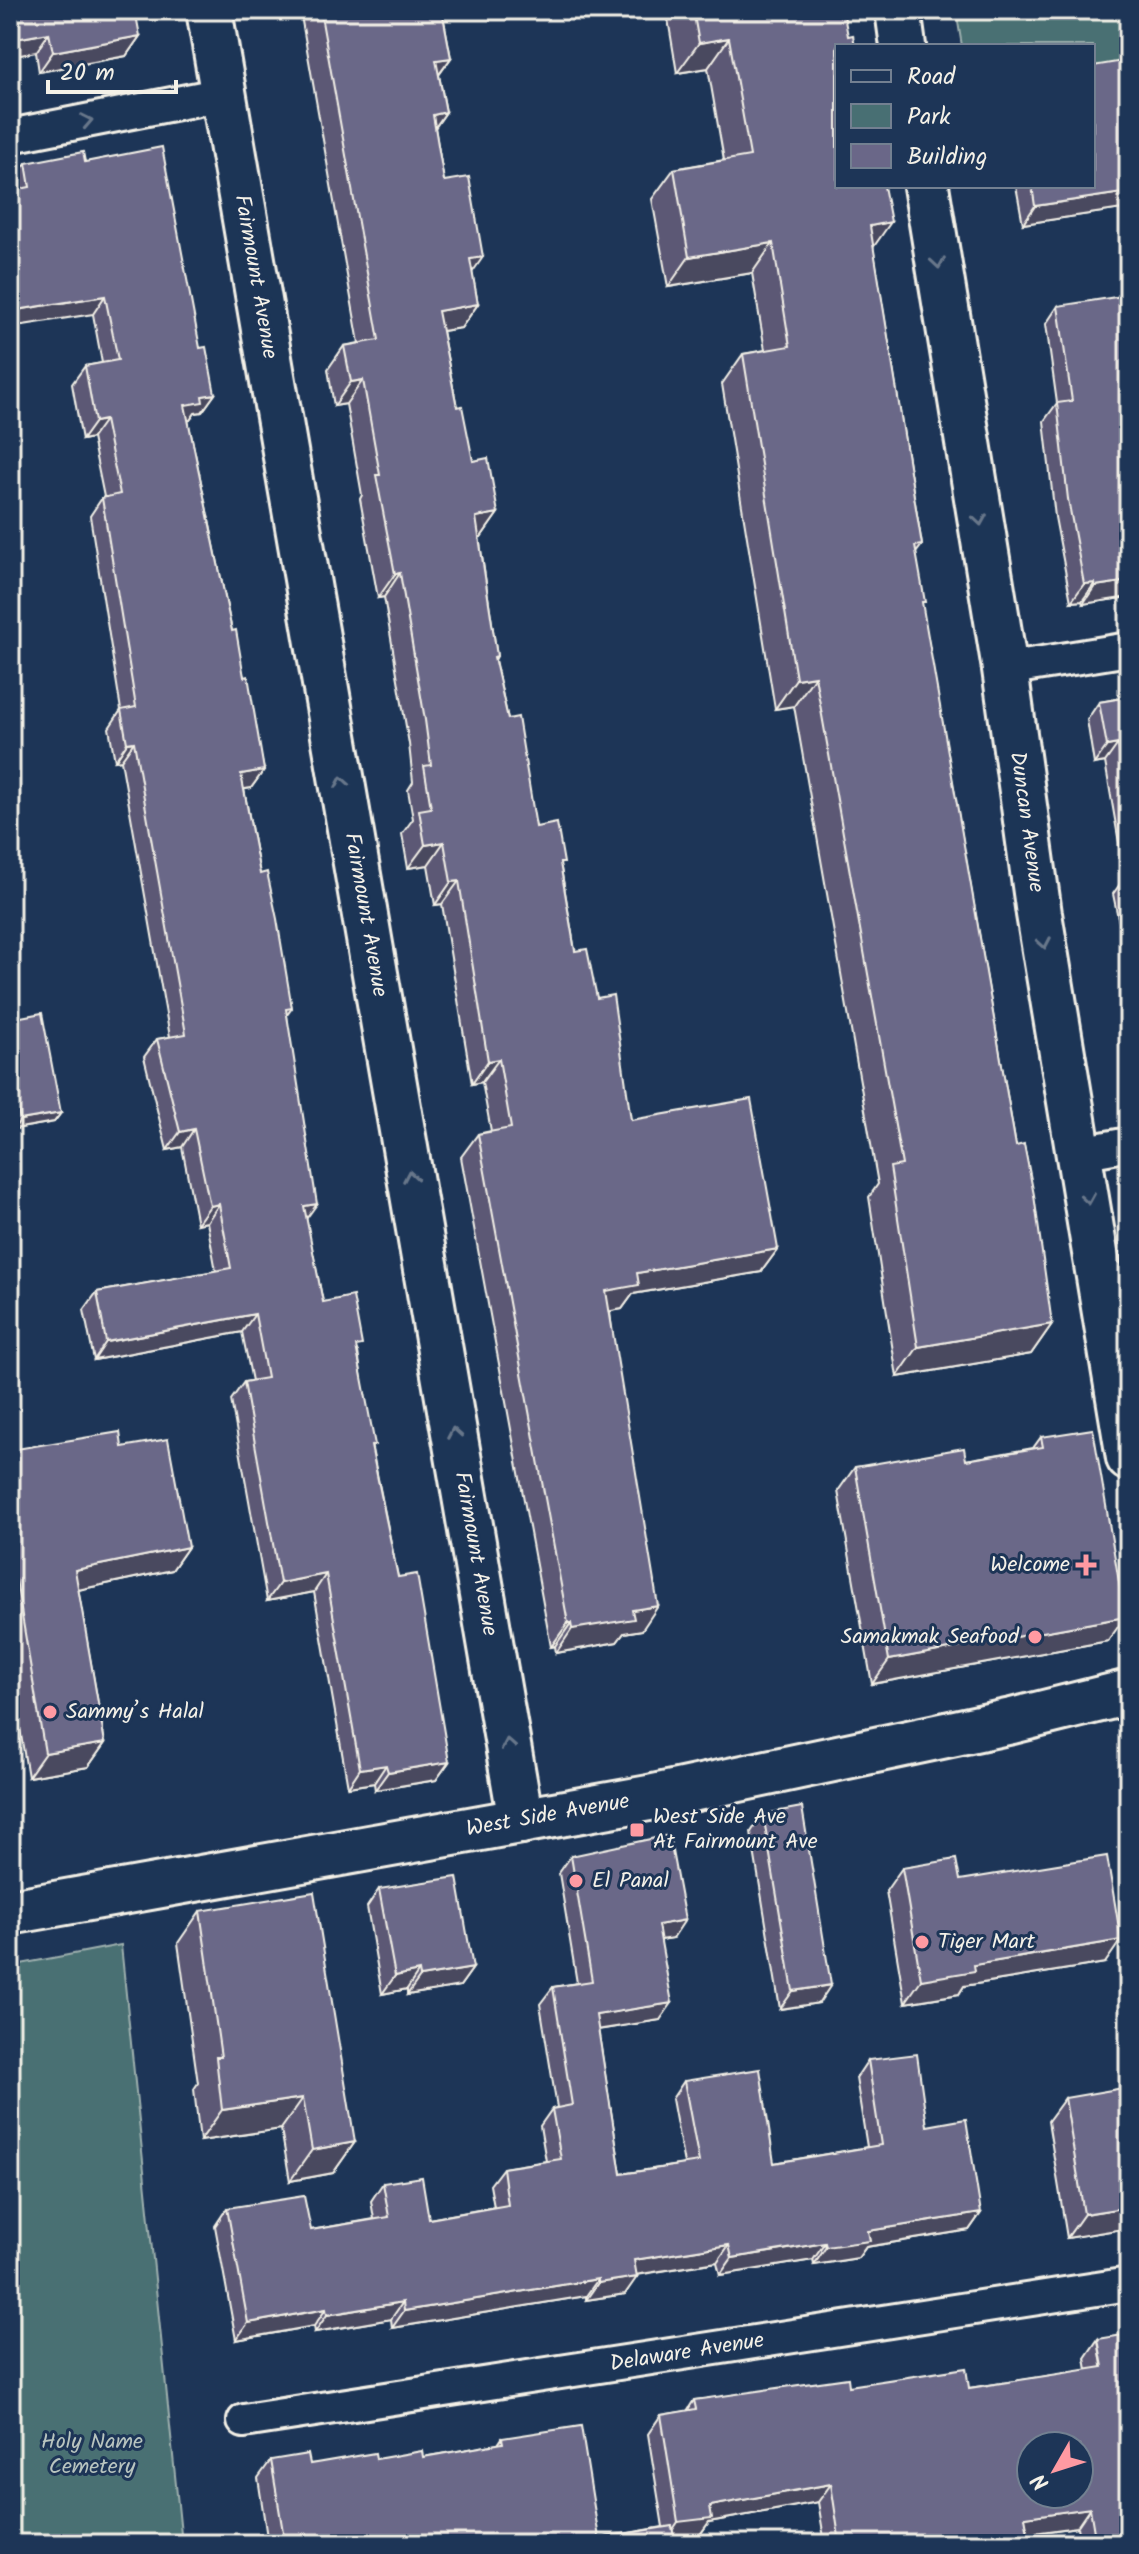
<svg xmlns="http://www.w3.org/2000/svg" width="1139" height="2554" font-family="Kalam,sans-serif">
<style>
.green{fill:#486f73;stroke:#9eb0ae;stroke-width:2}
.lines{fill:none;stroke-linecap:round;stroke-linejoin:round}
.street-casing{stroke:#f4f1e8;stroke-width:38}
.secondary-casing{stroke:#f4f1e8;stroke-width:50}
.street{stroke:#1d3557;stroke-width:32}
.secondary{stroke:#1d3557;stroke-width:44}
.wall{fill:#5b5975;stroke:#f4f1e8;stroke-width:2}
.shaded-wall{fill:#4a485f;stroke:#f4f1e8;stroke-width:2}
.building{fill:#6a6788;stroke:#f4f1e8;stroke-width:2;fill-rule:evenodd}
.oneway{stroke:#68778a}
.poi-dot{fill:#ff9aa2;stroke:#1d3557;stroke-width:3}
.labels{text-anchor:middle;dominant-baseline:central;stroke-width:6;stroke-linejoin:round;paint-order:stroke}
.street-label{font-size:22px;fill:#f4f1e8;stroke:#1d3557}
.poi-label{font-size:22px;fill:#f4f1e8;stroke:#1d3557;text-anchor:start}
.park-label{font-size:22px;fill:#b8c4bf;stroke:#1d3557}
</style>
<rect width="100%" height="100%" fill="#1d3557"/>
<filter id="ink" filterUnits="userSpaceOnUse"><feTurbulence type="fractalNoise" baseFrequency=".0125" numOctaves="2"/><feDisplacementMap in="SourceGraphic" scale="16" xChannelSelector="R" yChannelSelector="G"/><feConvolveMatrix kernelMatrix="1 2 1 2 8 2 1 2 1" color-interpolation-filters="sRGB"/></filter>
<g filter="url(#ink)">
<!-- green -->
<g class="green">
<polygon points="956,10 1129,10 1129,67 1093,74 1093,46 962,46"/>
<polygon points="121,1945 182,2544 10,2544 10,1966"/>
</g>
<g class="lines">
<!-- street casing -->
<g class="street-casing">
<g id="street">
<polyline points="10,136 223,94"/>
<polyline points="1005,669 1129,649"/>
<polyline points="1080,1153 1129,1144"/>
<polyline points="244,2421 1129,2284"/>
</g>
</g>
<!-- secondary casing -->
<g class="secondary-casing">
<g id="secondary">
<polyline points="209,10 521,1821"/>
<polyline points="898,10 903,46"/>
<polyline points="926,186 1005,669 1039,914 1129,1458"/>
<polyline points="10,1912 649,1798 1012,1721 1129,1692"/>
</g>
</g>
<!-- street -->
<use href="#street" class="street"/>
<!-- secondary -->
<use href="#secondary" class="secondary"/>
</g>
<!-- wall -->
<g class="wall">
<polygon points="10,10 140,36 126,56 39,72 36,52"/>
<polygon points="300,10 442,10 451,58 439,75 446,112 435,128 444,181 472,272 478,304 461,328 442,331 457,407 473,461 498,513 481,537 479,537 497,656 495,660 508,719 536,827 561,868 575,951 597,998 631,1120 778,1249 761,1272 633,1294 622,1309 610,1311 642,1630 624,1633 617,1642 556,1653 555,1646 551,1647 461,1157 478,1134 491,1131 482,1082 472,1084 442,904 435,905 428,865 408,868 402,834 413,819 408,790 413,782 409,744 384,597 378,598 360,499 362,495 346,404 334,406 328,369 344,346 359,343"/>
<polygon points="674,10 843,10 873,247 922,545 916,553 922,606 1016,1146 1052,1324 1031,1354 897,1377 869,1197 878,1184 794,706 775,709 722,384 743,354 765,350 752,273 668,287 652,199 674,169 724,160 708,68 677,73 668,19"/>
<polygon points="85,162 200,348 215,394 202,412 195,413 190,420 188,420 232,631 244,677 264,770 251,788 244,789 260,874 292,1008 287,1015 306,1219 323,1302 358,1352 372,1449 398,1577 449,1762 436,1780 375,1790 374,1783 348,1787 314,1592 267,1601 231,1400 244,1382 252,1381 242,1332 94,1360 84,1310 97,1292 216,1271 207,1222 197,1224 182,1147 167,1150 144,1057 157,1039 170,1037 121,760 115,761 109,728 121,710 90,516 102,498 104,497 92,438 82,440 72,384 85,366 102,363 93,314 15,190 13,181 26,163"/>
<polygon points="1016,186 1093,186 1129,208 1023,224"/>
<polygon points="1058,306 1129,597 1083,604 1082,601 1071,602 1055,517 1044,421 1057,403 1046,324"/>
<polygon points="1129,697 1129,956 1125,932 1121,932 1113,894 1125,877 1105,762 1094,764 1087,720 1099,702"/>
<polygon points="10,1019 61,1113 54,1122 14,1129 10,1110"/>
<polygon points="1041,1437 1108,1641 872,1684 838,1491 855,1467 966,1460 1033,1448"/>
<polygon points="10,1450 188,1547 172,1570 78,1590 105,1743 88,1767 28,1777 10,1669"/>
<polygon points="763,1814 819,2003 780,2009 751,1832"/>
<polygon points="571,1856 673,1938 661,1940 660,2020 598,2030 621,2174 684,2164 672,2099 684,2081 774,2163 867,2147 856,2078 868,2060 927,2126 981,2213 969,2230 866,2247 858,2258 814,2265 813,2260 720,2275 717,2262 637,2275 625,2294 586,2300 586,2296 392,2328 391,2319 315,2332 314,2326 236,2340 215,2226 227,2208 311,2230 374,2219 371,2201 383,2183 429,2219 494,2207 490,2185 503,2168 546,2161 540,2126 552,2109 557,2108 540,2004 553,1987 577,1983 559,1873"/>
<polygon points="902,1868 960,1880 1105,1963 964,1986 959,1994 905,2003 886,1891"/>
<polygon points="379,1889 473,1968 460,1986 407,1995 407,1989 382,1994 367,1907"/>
<polygon points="200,1911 355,2142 333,2173 290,2181 281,2129 200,2141 194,2089 198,2083 178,1943"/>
<polygon points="1065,2098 1129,2228 1067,2238 1048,2121"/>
<polygon points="1098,2339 1129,2544 1080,2544 1077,2527 1028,2534 1030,2544 825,2544 818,2502 709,2522 699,2536 674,2540 675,2544 268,2544 258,2478 271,2460 310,2464 423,2457 498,2444 502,2438 599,2538 663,2527 648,2434 661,2415 687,2411 694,2400 849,2386 969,2388 1087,2370 1085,2358"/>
</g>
<!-- shaded-wall -->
<g class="shaded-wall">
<polygon points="49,33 36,52 10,57 10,40"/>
<polygon points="140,36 126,56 39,72 53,52"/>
<polygon points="729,38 708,68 677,73 699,43"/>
<polygon points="451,58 434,81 436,60"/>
<polygon points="446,112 429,136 433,115"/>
<polygon points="1129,192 1129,208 1023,224 1035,206"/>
<polygon points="891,222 870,252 870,226"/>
<polygon points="773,243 752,273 668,287 689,257"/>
<polygon points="483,257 467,280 470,259"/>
<polygon points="105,296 93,314 10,327 10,311"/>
<polygon points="478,304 461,328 422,334 438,311"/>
<polygon points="363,380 346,404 334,406 351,382"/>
<polygon points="215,394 202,412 195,413 190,420 172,423 185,405 202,396"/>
<polygon points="105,420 92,438 82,440 95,422"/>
<polygon points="498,513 481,537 459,540 476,517"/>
<polygon points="400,573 384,597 378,598 395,574"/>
<polygon points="1129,581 1129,597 1083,604 1095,586"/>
<polygon points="1095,583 1082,601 1071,602 1084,584"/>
<polygon points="815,676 794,706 775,709 796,679"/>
<polygon points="134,742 121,760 115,761 127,743"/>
<polygon points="1118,744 1105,762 1094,764 1107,746"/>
<polygon points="264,770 251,788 228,792 241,774"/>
<polygon points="444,842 428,865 408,868 425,845"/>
<polygon points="459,881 442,904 435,905 451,882"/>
<polygon points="1129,921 1129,925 1125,932 1121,932"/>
<polygon points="499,1059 482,1082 472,1084 488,1061"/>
<polygon points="61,1113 54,1122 14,1129 20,1120"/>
<polygon points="194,1129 182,1147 167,1150 180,1132"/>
<polygon points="219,1204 207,1222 197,1224 210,1206"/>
<polygon points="317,1204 304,1222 304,1206"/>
<polygon points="778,1249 761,1272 633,1294 622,1309 590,1315 606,1291 637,1273"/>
<polygon points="255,1314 242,1332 94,1360 106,1342"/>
<polygon points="1052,1324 1031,1354 897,1377 918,1347"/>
<polygon points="188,1547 172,1570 59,1594 75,1570"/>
<polygon points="326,1574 314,1592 267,1601 280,1583"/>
<polygon points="658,1606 642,1630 624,1633 617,1642 556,1653 572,1629 632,1610"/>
<polygon points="1125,1617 1108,1641 872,1684 889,1660"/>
<polygon points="568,1623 571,1623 555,1646 551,1647"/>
<polygon points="105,1743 88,1767 28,1777 45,1753"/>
<polygon points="449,1762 436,1780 375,1790 388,1772"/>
<polygon points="386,1765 374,1783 348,1787 360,1769"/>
<polygon points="685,1920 673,1938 646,1942 658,1925"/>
<polygon points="1121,1940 1105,1963 964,1986 959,1994 905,2003 921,1980 974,1965"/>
<polygon points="473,1968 460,1986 407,1995 420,1977"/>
<polygon points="419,1971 407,1989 382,1994 395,1976"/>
<polygon points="831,1985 819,2003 780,2009 793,1991"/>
<polygon points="672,2003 660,2020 584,2032 596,2015"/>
<polygon points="303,2098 281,2129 200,2141 222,2110"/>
<polygon points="355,2142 333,2173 290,2181 312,2150"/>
<polygon points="1129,2207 1129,2228 1067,2238 1084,2214"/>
<polygon points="981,2213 969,2230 866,2247 858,2258 814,2265 826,2247 868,2231"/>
<polygon points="825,2243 813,2260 720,2275 732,2258"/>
<polygon points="729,2245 717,2262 622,2277 634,2260"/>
<polygon points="637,2277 625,2294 586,2300 598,2283"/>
<polygon points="598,2279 586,2296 392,2328 404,2311"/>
<polygon points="403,2302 391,2319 315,2332 327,2315"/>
<polygon points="326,2309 314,2326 236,2340 248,2323"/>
<polygon points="831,2484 818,2502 709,2522 699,2536 665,2541 678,2522 710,2506"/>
<polygon points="1090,2508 1077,2527 1012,2536 1025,2517"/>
</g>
<!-- building -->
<g class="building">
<polygon points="10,10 135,10 140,36 53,52 49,33 10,40"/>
<polygon points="320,10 442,10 451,58 436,60 446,112 433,115 444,181 469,177 483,257 470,259 478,304 438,311 457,407 462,406 473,461 488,458 498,513 476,517 497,656 494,657 508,719 518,717 536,827 557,823 564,863 560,863 575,951 587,949 597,998 613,995 631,1120 751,1099 778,1249 637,1273 639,1285 606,1291 658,1606 632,1610 634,1619 572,1629 571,1623 568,1623 478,1134 511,1128 499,1059 488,1061 459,881 451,882 444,842 425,845 419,810 431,808 424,766 431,765 425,720 400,573 395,574 376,475 380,475 363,380 351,382 344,346 379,340"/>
<polygon points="693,10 843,10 848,36 853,35 855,46 837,46 837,186 884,186 891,222 870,226 922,545 915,546 925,602 922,602 1016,1146 1024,1144 1034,1195 1052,1324 918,1347 890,1167 902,1165 815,676 796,679 743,354 790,346 773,243 689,257 674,169 750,156 729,38 699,43"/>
<polygon points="1129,60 1129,192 1035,206 1032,186 1093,186 1093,66"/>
<polygon points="162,147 200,348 206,347 215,394 202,396 203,402 185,405 232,631 236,630 244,677 248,676 264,770 241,774 260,874 267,872 277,919 292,1008 286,1009 317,1204 304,1206 323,1302 353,1296 362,1345 356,1346 375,1445 371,1446 386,1519 398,1577 417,1574 449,1762 388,1772 386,1765 360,1769 326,1574 280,1583 244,1382 267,1378 255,1314 106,1342 97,1292 231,1268 219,1204 210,1206 194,1129 180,1132 157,1039 186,1034 134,742 127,743 121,710 136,707 102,498 120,494 105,420 95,422 85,366 118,360 105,296 10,311 10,191 30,187 26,163 83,152 85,162"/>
<polygon points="1129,295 1129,581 1095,586 1095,583 1084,584 1068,499 1057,403 1072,401 1058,306"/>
<polygon points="1129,697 1129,810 1118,744 1107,746 1099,702"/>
<polygon points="1129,875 1129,891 1126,876"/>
<polygon points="42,1013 61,1113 20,1120 10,1068 10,1019"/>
<polygon points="1093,1429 1125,1617 889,1660 855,1467 964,1448 966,1460 1043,1447 1041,1437"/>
<polygon points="120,1432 122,1447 168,1439 188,1547 75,1570 105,1743 45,1753 16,1580 10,1581 10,1450"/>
<polygon points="802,1807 831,1985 793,1991 763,1814"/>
<polygon points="669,1835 685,1920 658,1925 672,2003 596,2015 621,2174 699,2162 684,2081 760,2069 774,2163 881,2145 868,2060 917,2054 927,2126 966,2119 981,2213 868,2231 870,2241 826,2247 825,2243 732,2258 729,2245 634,2260 637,2277 598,2283 598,2279 404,2311 403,2302 327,2315 326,2309 248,2323 227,2208 304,2196 311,2230 389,2217 383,2183 422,2177 429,2219 508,2205 503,2168 561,2159 552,2109 572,2105 553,1987 592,1981 571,1856"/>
<polygon points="1107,1856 1121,1940 974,1965 975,1971 921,1980 902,1868 956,1859 960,1880"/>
<polygon points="457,1877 473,1968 420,1977 419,1971 395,1976 379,1889"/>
<polygon points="314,1892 355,2142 312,2150 303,2098 222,2110 216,2057 221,2057 200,1911"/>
<polygon points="1129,2087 1129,2207 1084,2214 1065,2098"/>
<path d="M1129,2334V2544H1096L1090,2508L1025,2517L1030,2544H840L831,2484L710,2506L712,2518L678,2522L661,2415L696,2409L694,2400L848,2378L849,2386L966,2368L969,2388L1103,2367L1098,2339ZM1031,2446H1079V2494H1031Z"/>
<polygon points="581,2426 599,2538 672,2526 675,2544 285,2544 271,2460 308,2454 310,2464 375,2453 376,2459 422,2451 423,2457 503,2443 502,2438"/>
</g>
<!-- one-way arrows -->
<defs><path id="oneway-chevron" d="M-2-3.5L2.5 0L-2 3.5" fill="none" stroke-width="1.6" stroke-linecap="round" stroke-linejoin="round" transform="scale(2)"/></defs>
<g class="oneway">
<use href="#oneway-chevron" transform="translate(87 121) rotate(-11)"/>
<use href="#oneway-chevron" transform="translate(938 263) rotate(81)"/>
<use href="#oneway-chevron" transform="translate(980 520) rotate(81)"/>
<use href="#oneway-chevron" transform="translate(342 782) rotate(-100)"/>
<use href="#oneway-chevron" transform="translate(1044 943) rotate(80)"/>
<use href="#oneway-chevron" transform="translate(410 1176) rotate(-100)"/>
<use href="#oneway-chevron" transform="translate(1088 1199) rotate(81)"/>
<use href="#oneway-chevron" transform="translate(454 1433) rotate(-100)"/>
<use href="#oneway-chevron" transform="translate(508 1744) rotate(-100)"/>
</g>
</g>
<!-- markers -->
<g class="poi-dot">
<path d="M1082 1553h8v8h8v8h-8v8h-8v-8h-8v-8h8z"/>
<circle cx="1035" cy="1637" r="8"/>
<circle cx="50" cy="1712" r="8"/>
<rect x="629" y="1822" width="16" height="16" rx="4"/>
<circle cx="576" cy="1881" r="8"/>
<circle cx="922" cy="1942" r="8"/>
</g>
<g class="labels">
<!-- street labels -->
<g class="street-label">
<text transform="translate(255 277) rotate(80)">Fairmount Avenue</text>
<text transform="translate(1026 822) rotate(82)">Duncan Avenue</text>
<text transform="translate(365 915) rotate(80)">Fairmount Avenue</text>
<text transform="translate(475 1554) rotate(80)">Fairmount Avenue</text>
<text transform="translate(548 1816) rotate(-10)">West Side Avenue</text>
<text transform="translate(687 2353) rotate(-9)">Delaware Avenue</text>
</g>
<!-- poi labels -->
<g class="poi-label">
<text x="1070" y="1565" text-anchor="end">Welcome</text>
<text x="1019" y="1637" text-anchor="end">Samakmak Seafood</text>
<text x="66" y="1712">Sammy’s Halal</text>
<text x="653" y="1817">West Side Ave<tspan x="653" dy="25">At Fairmount Ave</tspan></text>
<text x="592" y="1881">El Panal</text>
<text x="938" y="1942">Tiger Mart</text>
</g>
<!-- park labels -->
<g class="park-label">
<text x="92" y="2442">Holy Name<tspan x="92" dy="25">Cemetery</tspan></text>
</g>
</g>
<!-- margin -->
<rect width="1139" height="2554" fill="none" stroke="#1d3557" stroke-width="40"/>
<rect x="20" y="20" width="1099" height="2514" fill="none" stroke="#f4f1e8" stroke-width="3" filter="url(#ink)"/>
<!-- legend -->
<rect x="835" y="44" width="260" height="144" fill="#1d3557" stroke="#738091" stroke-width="2"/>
<rect x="851" y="70" width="40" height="12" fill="#1d3557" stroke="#738091" stroke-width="2"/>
<text x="907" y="84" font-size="24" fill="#f4f1e8">Road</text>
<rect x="851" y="104" width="40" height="24" fill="#486f73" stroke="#738091" stroke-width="2"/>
<text x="907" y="124" font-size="24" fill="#f4f1e8">Park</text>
<rect x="851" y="144" width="40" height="24" fill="#6a6788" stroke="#738091" stroke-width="2"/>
<text x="907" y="164" font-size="24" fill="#f4f1e8">Building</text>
<!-- north arrow -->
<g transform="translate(1055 2470) rotate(231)"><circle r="38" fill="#1d3557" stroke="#738091" stroke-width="2"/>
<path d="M0-6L14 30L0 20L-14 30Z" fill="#ff9aa2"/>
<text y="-12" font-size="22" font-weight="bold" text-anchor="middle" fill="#f4f1e8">N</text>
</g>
<!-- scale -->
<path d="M48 80v12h128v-12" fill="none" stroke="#f4f1e8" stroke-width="4"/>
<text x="60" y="80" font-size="24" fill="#f4f1e8" stroke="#1d3557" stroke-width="6" paint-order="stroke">20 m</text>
</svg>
